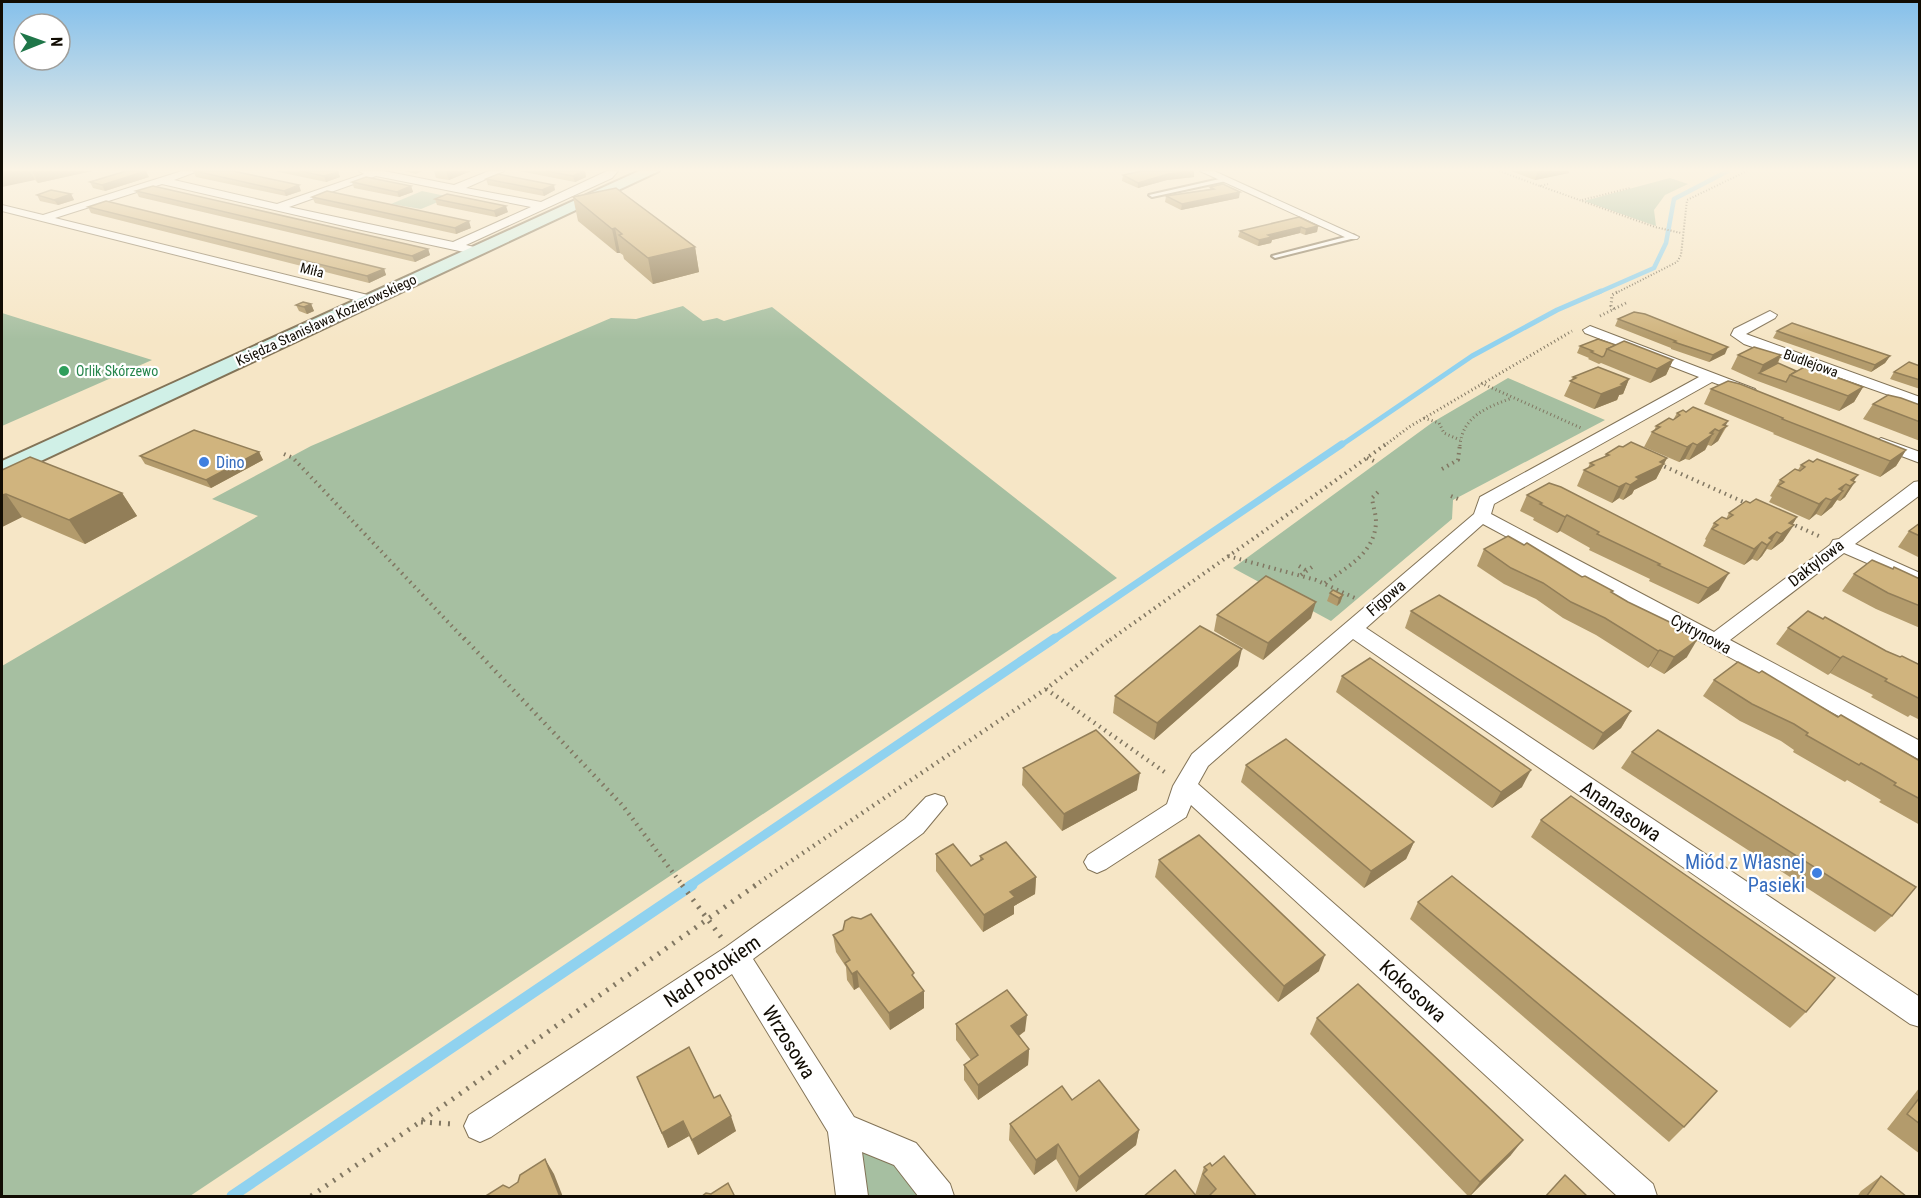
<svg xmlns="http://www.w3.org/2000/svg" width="1921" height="1198" font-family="'Roboto Condensed',sans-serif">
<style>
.green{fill:#a6bfa1}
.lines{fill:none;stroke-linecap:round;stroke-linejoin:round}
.stream-far4{stroke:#90d2ef;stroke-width:4.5}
.stream-far3{stroke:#90d2ef;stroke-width:5}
.stream-far2{stroke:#90d2ef;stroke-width:7}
.stream-far1{stroke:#90d2ef;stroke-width:9}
.stream{stroke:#90d2ef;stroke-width:11}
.lane-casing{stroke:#827357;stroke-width:4}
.street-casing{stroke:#827357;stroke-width:2}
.secondary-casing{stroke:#827357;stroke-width:4}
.path-far4{stroke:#817762;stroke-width:2;stroke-dasharray:1 2;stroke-linecap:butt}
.path-far3{stroke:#817762;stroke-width:3;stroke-dasharray:1 3;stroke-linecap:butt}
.path-far2{stroke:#817762;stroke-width:4;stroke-dasharray:1.5 4.5;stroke-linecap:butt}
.path-far1{stroke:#817762;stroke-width:4.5;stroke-dasharray:1.5 5;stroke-linecap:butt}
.path{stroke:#817762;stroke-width:5;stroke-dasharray:2 7;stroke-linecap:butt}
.lane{fill:#fff;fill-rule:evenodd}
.street{fill:#fff;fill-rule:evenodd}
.secondary{fill:#d0f0e7;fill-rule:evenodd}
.wall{fill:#b39b6c}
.shaded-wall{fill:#927e58}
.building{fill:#d0b47e;stroke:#927e58;stroke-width:1.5}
.leisure-dot{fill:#2e9e5b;stroke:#fff;stroke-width:2}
.shop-dot{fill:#3f7fe0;stroke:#fff;stroke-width:2}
.labels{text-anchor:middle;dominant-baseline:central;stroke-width:4.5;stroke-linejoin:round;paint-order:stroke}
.far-street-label{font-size:14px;fill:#110c03;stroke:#fff}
.far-leisure-label{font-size:14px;fill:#27864d;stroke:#fff;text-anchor:start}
.shop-label{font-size:16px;fill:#366cbe;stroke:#fff;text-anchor:start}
.street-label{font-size:16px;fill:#110c03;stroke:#fff}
.near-street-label{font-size:20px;fill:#110c03;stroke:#fff}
.near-shop-label{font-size:20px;fill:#366cbe;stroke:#fff;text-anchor:end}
</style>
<rect width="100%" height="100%" fill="#f6e6c6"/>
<!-- green -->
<g class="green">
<polygon points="1670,178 1688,184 1665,195 1654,210 1656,226 1584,201"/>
<polygon points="422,191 450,197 421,209 391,204"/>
<polygon points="683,306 703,321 717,318 724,321 772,307 1117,578 190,1196 2,1196 2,666 258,516 212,499 311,446 611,318 636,319"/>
<polygon points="2,313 152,360 2,426"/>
<polygon points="1508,378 1605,420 1453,500 1452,519 1331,621 1233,568 1433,422"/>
<polygon points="866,1150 897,1166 923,1196 867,1196 860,1161 861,1154"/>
</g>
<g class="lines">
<!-- stream-far4 -->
<polyline class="stream-far4" points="1597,293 1654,268 1666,243 1674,199 1728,171"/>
<!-- stream-far3 -->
<polyline class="stream-far3" points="1340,446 1472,356 1557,310 1601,291"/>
<!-- stream-far2 -->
<polyline class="stream-far2" points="1053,640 1342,444"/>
<!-- stream-far1 -->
<polyline class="stream-far1" points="689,886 1055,638"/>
<!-- stream -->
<polyline class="stream" points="232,1196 692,885"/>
<!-- lane casing -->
<g class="lane-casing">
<g id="lane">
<polygon points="1224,178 1226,179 1226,181 1152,197 1149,195"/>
<polygon points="1353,235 1355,236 1355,238 1275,258 1272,256"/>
</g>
</g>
<!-- street casing -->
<g class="street-casing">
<g id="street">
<path d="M182,171H198L174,180L277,204L364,174L359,171H384L454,185L489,171H504L466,188L541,202L607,171H618L612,178L466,245L482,249V253L478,255L357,229L162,184L55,218L376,297L377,300L371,304L2,211V205L43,215ZM376,176L531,207L453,242L289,207Z"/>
<polygon points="1200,171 1214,171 1359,237 1357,239 1349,239"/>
<polygon points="1770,311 1777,315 1775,318 1746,334 1920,397 1920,406 1744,344 1731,335 1734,329"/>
<polygon points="1590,326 1755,389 1757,392 1750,396 1712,382 1494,504 1491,514 1714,632 1830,545 1833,540 1839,539 1914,482 1920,481 1920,495 1855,544 1920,573 1920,586 1844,553 1730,640 1920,741 1920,760 1483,524 1366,628 1920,997 1920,1027 1910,1024 1353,639 1208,766 1198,784 1653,1184 1657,1196 1617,1196 1191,805 1186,817 1106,869 1097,873 1088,869 1084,862 1088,855 1167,804 1173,786 1192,754 1474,514 1480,497 1699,377 1585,333 1583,330"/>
<polygon points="1881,438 1920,452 1920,463 1875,446 1873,443"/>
<polygon points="935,794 944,797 947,804 923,833 753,959 854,1117 916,1143 950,1184 954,1196 918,1196 894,1165 862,1152 868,1196 836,1196 828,1132 732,974 491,1137 480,1142 469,1137 464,1126 469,1115 726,947 905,819 926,797"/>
</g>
</g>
<!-- secondary casing -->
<g class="secondary-casing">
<polygon id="secondary" points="639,171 659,171 11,475 2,477 2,461"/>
</g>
<!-- path-far4 -->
<g class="path-far4">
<polyline points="1499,171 1540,186 1548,184"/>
<polyline points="1540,186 1655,227 1681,233"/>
<polyline points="1582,200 1630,188"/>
<polyline points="1616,293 1677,262 1681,255 1687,200 1747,171"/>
</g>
<!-- path-far3 -->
<g class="path-far3">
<polyline points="1614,309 1611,306 1612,295 1619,291"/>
<polyline points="1600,316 1626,303"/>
<polyline points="1481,383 1581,428"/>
<polyline points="1424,418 1439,423 1444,433 1460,440"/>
<polyline points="1384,446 1409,427 1572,331"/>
<path d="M1460,446C1462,416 1488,407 1512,398"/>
</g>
<!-- path-far2 -->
<g class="path-far2">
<polyline points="284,454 293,458 465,640"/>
<polyline points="1367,458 1376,462"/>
<polyline points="1659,464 1748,504"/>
<polyline points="1442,469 1458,460 1460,444"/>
<polyline points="1451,496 1460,500"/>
<polyline points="1790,523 1821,537"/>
<polyline points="1228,556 1316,580 1357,599"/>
<polyline points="1299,566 1307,571"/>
<polyline points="1301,575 1312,567"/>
<path d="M1325,583C1347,567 1375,553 1376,522C1376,514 1373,506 1372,498L1381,489"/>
<path d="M1110,640C1202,574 1294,511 1386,444"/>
</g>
<!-- path-far1 -->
<g class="path-far1">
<polyline points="464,638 623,806 683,886"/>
<polyline points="1046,689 1166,773"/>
<polyline points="754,886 1046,689 1112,638"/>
</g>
<!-- path -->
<g class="path">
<polyline points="682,885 721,937"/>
<polyline points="421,1122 453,1124"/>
<polyline points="311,1196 420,1122 756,885"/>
</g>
<!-- lane -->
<use href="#lane" class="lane"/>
<!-- street -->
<use href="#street" class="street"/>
<!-- secondary -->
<use href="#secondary" class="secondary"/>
</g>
<!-- wall -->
<g class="wall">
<polygon points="2,171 92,171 38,183 35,180"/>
<polygon points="193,171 301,191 286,196 196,177"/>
<polygon points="274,171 338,172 340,177 326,182"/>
<polygon points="404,171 422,171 416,174"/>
<polygon points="434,171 471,171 449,180 436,178"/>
<polygon points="519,171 585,171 586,177 575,182"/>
<polygon points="1511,171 1569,171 1569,173 1535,180"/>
<polygon points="1123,175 1194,177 1167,180 1138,188 1122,181"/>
<polygon points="149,177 105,191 93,188 90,182"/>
<polygon points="486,179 555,190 544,196 488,185"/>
<polygon points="352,182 411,186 413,192 399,197 354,188"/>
<polygon points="1210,187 1239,198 1181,210 1165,202 1166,196 1210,189"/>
<polygon points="136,191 428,249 430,255 415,262 139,197"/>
<polygon points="71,194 74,200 58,205 40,201 37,195"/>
<polygon points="312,197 471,228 456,234 315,203"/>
<polygon points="573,197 695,247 699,272 653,284 624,259 623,255 620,253 617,253 578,221"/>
<polygon points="435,199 508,212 496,217 437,205"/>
<polygon points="88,207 384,269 386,275 369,283 91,213"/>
<polygon points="1318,226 1317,232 1305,235 1300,233 1272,240 1271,243 1258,246 1238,237 1240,231"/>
<polygon points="311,304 314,311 307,314 299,311 296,305"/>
<polygon points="1618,319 1725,354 1709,362 1671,349 1671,348 1615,326"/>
<polygon points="1777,331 1890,356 1885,363 1871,372 1773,338"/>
<polygon points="1616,345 1673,360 1666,375 1650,383 1601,363 1599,364 1588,359 1589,358 1577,353 1580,346"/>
<polygon points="1738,355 1781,355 1778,363 1796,371 1863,387 1854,402 1839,411 1755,380 1731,369"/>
<polygon points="1920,366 1920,389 1890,379 1894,372"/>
<polygon points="1573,377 1629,379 1623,394 1619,395 1617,400 1594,409 1564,396"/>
<polygon points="1711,389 1906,450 1896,466 1880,477 1773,434 1774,433 1704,404"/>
<polygon points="1873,404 1920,405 1920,441 1863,419"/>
<polygon points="1677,413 1726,426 1727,426 1718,441 1711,446 1708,445 1705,450 1689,460 1685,459 1679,462 1644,447 1652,432 1654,431 1656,426 1673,420"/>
<polygon points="1623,447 1667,458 1656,479 1634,490 1632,494 1623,500 1619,498 1612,503 1577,486 1584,470 1588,468 1590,463 1604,458 1606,454"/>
<polygon points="259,452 263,460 211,488 145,464 140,456"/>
<polygon points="1801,465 1854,481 1845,497 1840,501 1837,500 1832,507 1821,516 1816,514 1809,520 1769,502 1772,497 1770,496 1780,480 1798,470"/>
<polygon points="2,470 122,493 137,516 85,544 22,517 2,527"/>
<polygon points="1527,495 1719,590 1698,604 1649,581 1650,579 1589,550 1590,548 1560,531 1557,533 1533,520 1534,518 1520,511"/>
<polygon points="1750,503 1797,517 1783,541 1771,550 1767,549 1762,556 1757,561 1752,559 1744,565 1703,546 1706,540 1705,539 1714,523 1726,519 1729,513"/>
<polygon points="1920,523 1920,558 1898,547 1909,531"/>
<polygon points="1484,549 1582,577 1628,602 1680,627 1679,630 1687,657 1664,674 1650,666 1648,668 1596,635 1563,618 1536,599 1504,584 1477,566"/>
<polygon points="1893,569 1920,579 1920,628 1876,609 1842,591 1854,574"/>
<polygon points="1330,593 1343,595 1340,603 1337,606 1327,601"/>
<polygon points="1411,611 1631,711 1621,728 1593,750 1405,628"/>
<polygon points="1217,615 1311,618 1263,660 1214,631"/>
<polygon points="1788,628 1886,651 1920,665 1920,720 1910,715 1908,717 1871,697 1873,695 1830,673 1828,675 1776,644"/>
<polygon points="1238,666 1154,740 1113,713 1115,696"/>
<polygon points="1342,676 1522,787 1492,808 1336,692"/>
<polygon points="1714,680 1838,717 1920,761 1920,825 1879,802 1881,800 1847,780 1845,782 1793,752 1794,750 1781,741 1740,721 1703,696"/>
<polygon points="1632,752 1892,916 1875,932 1621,768"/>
<polygon points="1246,765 1414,842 1406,859 1364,888 1241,782"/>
<polygon points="1023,768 1137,790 1062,831 1022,785"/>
<polygon points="1541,820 1806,1012 1790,1028 1531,837"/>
<polygon points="936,854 971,866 980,861 980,856 1036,877 1035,894 1014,906 1014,914 983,932 936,871"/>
<polygon points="1159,860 1319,971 1278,1002 1155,877"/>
<polygon points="1418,902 1684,1127 1669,1142 1410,919"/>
<polygon points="833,935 915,979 924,991 924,1008 890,1030 859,987 854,990 847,980 846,967 836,952"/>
<polygon points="1317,1018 1511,1155 1469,1197 1310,1034"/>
<polygon points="956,1024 1025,1031 1019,1036 1029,1049 1028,1065 978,1100 964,1080 964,1065 971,1060 956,1040"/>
<polygon points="637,1077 714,1098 736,1131 698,1155 689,1136 668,1148"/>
<polygon points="1920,1087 1920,1154 1887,1129"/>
<polygon points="1072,1100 1139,1130 1136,1145 1076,1192 1056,1159 1034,1175 1009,1140 1010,1124"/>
<polygon points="1212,1166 1257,1197 1143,1197 1195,1195 1204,1167"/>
<polygon points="1881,1176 1907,1197 1857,1197 1861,1191"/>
</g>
<!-- shaded-wall -->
<g class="shaded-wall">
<polygon points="2,171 30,171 35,180 2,187"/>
<polygon points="32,171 92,171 38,183"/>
<polygon points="146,171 149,177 105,191 102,185"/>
<polygon points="446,171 471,171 449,180"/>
<polygon points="585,171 586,177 575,182 573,176"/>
<polygon points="1194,171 1194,177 1167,180 1138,188 1138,183 1168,174"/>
<polygon points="1538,171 1569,171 1569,173 1535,180"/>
<polygon points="338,172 340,177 326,182 324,176"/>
<polygon points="299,185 301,191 286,196 284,191"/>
<polygon points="554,185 555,190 544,196 542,190"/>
<polygon points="411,186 413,192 399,197 397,192"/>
<polygon points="1240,192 1239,198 1181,210 1182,204"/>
<polygon points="71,194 74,200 58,205 54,200"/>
<polygon points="506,206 508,212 496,217 494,211"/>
<polygon points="469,221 471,228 456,234 455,228"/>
<polygon points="1318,226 1317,232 1305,235 1306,229"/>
<polygon points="1301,227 1300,233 1272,240 1271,243 1258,246 1259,240 1268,235"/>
<polygon points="615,228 620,253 617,253 612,229"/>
<polygon points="695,247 699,272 653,284 648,258"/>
<polygon points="428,249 430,255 415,262 412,256"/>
<polygon points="384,269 386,275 369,283 367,276"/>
<polygon points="311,304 314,311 307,314 304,307"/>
<polygon points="1728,347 1725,354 1709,362 1713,355"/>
<polygon points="1781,355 1774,370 1759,373 1763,365"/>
<polygon points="1890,356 1885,363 1871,372 1875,365"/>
<polygon points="1673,360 1666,375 1650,383 1657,369"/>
<polygon points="1629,379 1623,394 1619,395 1617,400 1594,409 1601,394"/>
<polygon points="1863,387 1854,402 1839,411 1848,396"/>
<polygon points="1728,421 1718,441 1711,446 1723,425"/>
<polygon points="1715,429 1705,450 1689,460 1697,445 1710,433"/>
<polygon points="1693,443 1685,459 1679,462 1687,447"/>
<polygon points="1906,450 1896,466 1880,477 1890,461"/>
<polygon points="259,452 263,460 211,488 206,480"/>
<polygon points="1667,458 1656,479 1634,490 1632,494 1623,500 1630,485 1636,477"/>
<polygon points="1858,475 1851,485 1855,482 1845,497 1840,501 1850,486 1851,480"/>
<polygon points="1626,483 1619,498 1612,503 1619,487"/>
<polygon points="1846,484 1839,494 1843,491 1832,507 1821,516 1839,489"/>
<polygon points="122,493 137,516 85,544 69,520"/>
<polygon points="6,494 22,517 2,527 2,495"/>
<polygon points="1826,498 1816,514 1809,520 1819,504"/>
<polygon points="1567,515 1560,531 1557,533 1565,517"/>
<polygon points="1797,517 1791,527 1794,525 1783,541 1771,550 1789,523"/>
<polygon points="1777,532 1762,556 1757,561 1767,545 1769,538"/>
<polygon points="1762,542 1752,559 1744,565 1754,549"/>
<polygon points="1729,573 1719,590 1698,604 1708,588"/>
<polygon points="1343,595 1340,603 1337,606 1339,598"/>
<polygon points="1316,602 1311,618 1263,660 1268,643"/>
<polygon points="1697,640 1687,657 1664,674 1674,657"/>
<polygon points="1242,649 1238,666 1154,740 1157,723"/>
<polygon points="1660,650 1650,666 1648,668 1658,651"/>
<polygon points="1843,656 1830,673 1828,675 1840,658"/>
<polygon points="1631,711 1621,728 1593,750 1603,733"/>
<polygon points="1531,770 1522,787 1492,808 1501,792"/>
<polygon points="1140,773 1137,790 1062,831 1064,814"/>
<polygon points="1414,842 1406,859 1364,888 1371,871"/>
<polygon points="1036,877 1035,894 1014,906 1014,914 983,932 984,915 1010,892"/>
<polygon points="1325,955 1319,971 1278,1002 1284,986"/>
<polygon points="857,971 859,987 854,990 852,974"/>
<polygon points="924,991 924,1008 890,1030 889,1013"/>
<polygon points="1027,1015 1025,1031 1010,1042 1011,1026"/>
<polygon points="1029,1049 1028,1065 978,1100 978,1085"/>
<polygon points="731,1116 736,1131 698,1155 692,1140"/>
<polygon points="683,1121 689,1136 668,1148 662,1133"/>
<polygon points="1139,1130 1136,1145 1076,1192 1079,1177"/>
<polygon points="1523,1140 1511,1155 1469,1197 1480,1182"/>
<polygon points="1058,1144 1056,1159 1034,1175 1036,1160"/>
<polygon points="545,1159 554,1174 563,1197 560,1197"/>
</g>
<!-- building -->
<g class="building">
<polygon points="126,171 146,171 102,185 90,182"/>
<polygon points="195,171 233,171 299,185 284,191"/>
<polygon points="299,171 337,171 338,172 324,176"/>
<polygon points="546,171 584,171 573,176"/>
<polygon points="1142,171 1194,171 1168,174 1138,183 1123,175"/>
<polygon points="498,174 554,185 542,190 486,179"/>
<polygon points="366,177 411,186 397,192 352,182"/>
<polygon points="1223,184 1240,192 1182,204 1166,196 1214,189 1210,187"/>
<polygon points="153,186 428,249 412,256 136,191"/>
<polygon points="616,188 695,247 648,258 619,235 622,234 615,228 612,229 573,197"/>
<polygon points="51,190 71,194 54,200 37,195"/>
<polygon points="327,191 469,221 455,228 312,197"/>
<polygon points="447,194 506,206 494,211 435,199"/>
<polygon points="106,201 384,269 367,276 88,207"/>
<polygon points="1299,217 1318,226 1306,229 1301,227 1268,235 1272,237 1259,240 1240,231"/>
<polygon points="303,302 311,304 304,307 296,305"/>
<polygon points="1634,312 1645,314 1728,347 1713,355 1674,342 1676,341 1618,319"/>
<polygon points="1792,323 1890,356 1875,365 1777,331"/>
<polygon points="1598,339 1616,345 1607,349 1604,356 1602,357 1591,352 1593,351 1580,346"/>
<polygon points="1624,341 1673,360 1657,369 1607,349"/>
<polygon points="1754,347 1781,355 1763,365 1738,355"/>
<polygon points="1909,362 1920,366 1920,380 1894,372"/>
<polygon points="1778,363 1796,371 1790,375 1786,382 1759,373"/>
<polygon points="1806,366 1863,387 1848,396 1790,375"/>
<polygon points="1598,367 1629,379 1621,384 1624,385 1601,394 1570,381 1576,378 1573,377"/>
<polygon points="1728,381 1740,384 1906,450 1890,461 1782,419 1783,418 1711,389"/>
<polygon points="1888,395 1901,398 1920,405 1920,422 1873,404"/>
<polygon points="1693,407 1728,421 1723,425 1727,426 1719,431 1715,429 1710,433 1713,434 1697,445 1693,443 1687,447 1652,432 1660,427 1656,426 1669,418 1673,420 1680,415 1677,413 1683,410 1686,412"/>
<polygon points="194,430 259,452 206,480 140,456"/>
<polygon points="1631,442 1667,458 1660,462 1664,464 1636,477 1639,479 1630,485 1626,483 1619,487 1584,470 1594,465 1590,463 1609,455 1606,454 1619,446 1623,447"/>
<polygon points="30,457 122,493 69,520 6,494 2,495 2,470"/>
<polygon points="1817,459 1858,475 1851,480 1855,482 1850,486 1846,484 1839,489 1843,491 1831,500 1826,498 1819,504 1778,486 1784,482 1780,480 1795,469 1800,471 1805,467 1801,465 1809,460 1813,462"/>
<polygon points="1549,483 1561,487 1729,573 1708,588 1658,565 1660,564 1597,534 1599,532 1567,515 1565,517 1540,504 1542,503 1527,495"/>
<polygon points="1756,499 1797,517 1789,523 1794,525 1781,534 1777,532 1769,538 1772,540 1767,545 1762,542 1754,549 1712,529 1718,525 1714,523 1722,517 1727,519 1733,515 1729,513 1746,501 1750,503"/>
<polygon points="1920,523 1920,536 1909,531"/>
<polygon points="1508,536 1524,545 1527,543 1582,577 1585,576 1613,591 1611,592 1628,602 1680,627 1678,629 1697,640 1674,657 1660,650 1658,651 1605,618 1571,602 1543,583 1511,568 1484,549"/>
<polygon points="1872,560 1893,569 1894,567 1920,579 1920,606 1888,593 1854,574"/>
<polygon points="1266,576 1316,602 1268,643 1217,615"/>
<polygon points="1333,590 1343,595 1339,598 1330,593"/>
<polygon points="1439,595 1631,711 1603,733 1411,611"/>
<polygon points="1808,611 1823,619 1825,617 1886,651 1900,657 1902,656 1920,665 1920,699 1885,681 1887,679 1843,656 1840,658 1788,628"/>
<polygon points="1200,626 1242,649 1157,723 1115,696"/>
<polygon points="1370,658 1531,770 1501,792 1342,676"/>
<polygon points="1738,662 1759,673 1762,671 1838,717 1841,715 1920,761 1920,799 1894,785 1896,783 1879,773 1861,763 1859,765 1806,735 1808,733 1794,724 1752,704 1714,680"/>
<polygon points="1096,730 1140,773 1064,814 1023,768"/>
<polygon points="1658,730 1916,887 1892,916 1632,752"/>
<polygon points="1286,739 1414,842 1371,871 1246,765"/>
<polygon points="1571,796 1835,978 1806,1012 1541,820"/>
<polygon points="1199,835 1325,955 1284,986 1159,860"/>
<polygon points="1006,842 1036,877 1010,892 1015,897 984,915 936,854 953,844 971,866 983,859 980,856"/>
<polygon points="1452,876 1717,1091 1684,1127 1418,902"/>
<polygon points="871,914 914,973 912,975 924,991 889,1013 857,971 852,974 845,963 850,960 833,935 843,930 845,921 852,917 861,919"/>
<polygon points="1358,984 1523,1140 1480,1182 1317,1018"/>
<polygon points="1007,990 1027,1015 1011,1026 1029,1049 978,1085 964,1065 978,1055 956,1024"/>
<polygon points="689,1047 714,1098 720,1095 731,1116 692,1140 683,1121 662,1133 637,1077"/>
<polygon points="1099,1080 1139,1130 1079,1177 1058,1144 1036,1160 1010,1124 1062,1086 1072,1100"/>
<polygon points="1920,1097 1920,1124 1907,1114"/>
<polygon points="1224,1156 1257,1197 1208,1197 1216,1189 1203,1174 1207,1170 1204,1167 1210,1163 1212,1166"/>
<polygon points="545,1159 560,1197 484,1197 503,1185 509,1188 518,1182 520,1175"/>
<polygon points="1175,1170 1197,1197 1143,1197"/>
<polygon points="1565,1175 1588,1197 1545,1197"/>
<polygon points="1881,1176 1907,1197 1866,1197"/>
<polygon points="728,1183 735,1197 701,1197 706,1193 711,1194"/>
</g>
<!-- sky -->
<linearGradient id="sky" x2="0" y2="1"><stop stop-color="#85c0eb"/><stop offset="0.5" stop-color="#fbf4e5"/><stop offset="1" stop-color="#fbf4e5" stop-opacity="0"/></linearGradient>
<rect width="1921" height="339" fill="url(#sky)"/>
<!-- markers -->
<circle class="leisure-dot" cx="64" cy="371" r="6"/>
<g class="shop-dot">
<circle cx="204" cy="462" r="6"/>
<circle cx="1817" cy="873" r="6"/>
</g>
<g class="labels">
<!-- far-street labels -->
<g class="far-street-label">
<text transform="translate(312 270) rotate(14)">Miła</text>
<text transform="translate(326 320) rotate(-25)">Księdza Stanisława Kozierowskiego</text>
<text transform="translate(1811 363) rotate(20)">Budlejowa</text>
</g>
<!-- far-leisure labels -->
<g class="far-leisure-label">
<text x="76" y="371">Orlik Skórzewo</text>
</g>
<!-- shop labels -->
<g class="shop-label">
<text x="216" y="462">Dino</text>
</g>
<!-- street labels -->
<g class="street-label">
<text transform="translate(1816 563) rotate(-38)">Daktylowa</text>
<text transform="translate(1386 598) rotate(-41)">Figowa</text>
<text transform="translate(1701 634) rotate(28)">Cytrynowa</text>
</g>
<!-- near-street labels -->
<g class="near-street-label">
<text transform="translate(1621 811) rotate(34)">Ananasowa</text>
<text transform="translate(712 971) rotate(-34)">Nad Potokiem</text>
<text transform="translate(1413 991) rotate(42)">Kokosowa</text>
<text transform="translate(789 1042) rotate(58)">Wrzosowa</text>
</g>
<!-- near-shop labels -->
<g class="near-shop-label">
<text x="1805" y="862">Miód z Własnej<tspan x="1805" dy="23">Pasieki</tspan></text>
</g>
</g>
<!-- border -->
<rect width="1921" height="1198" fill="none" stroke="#110c03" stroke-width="6"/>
<!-- north arrow -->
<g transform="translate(42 42) rotate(89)"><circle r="28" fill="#ffffff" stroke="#a09e9a" stroke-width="1.5"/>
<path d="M0-4.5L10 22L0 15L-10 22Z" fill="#1f7649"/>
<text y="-9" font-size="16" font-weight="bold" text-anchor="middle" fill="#110c03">N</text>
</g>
</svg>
